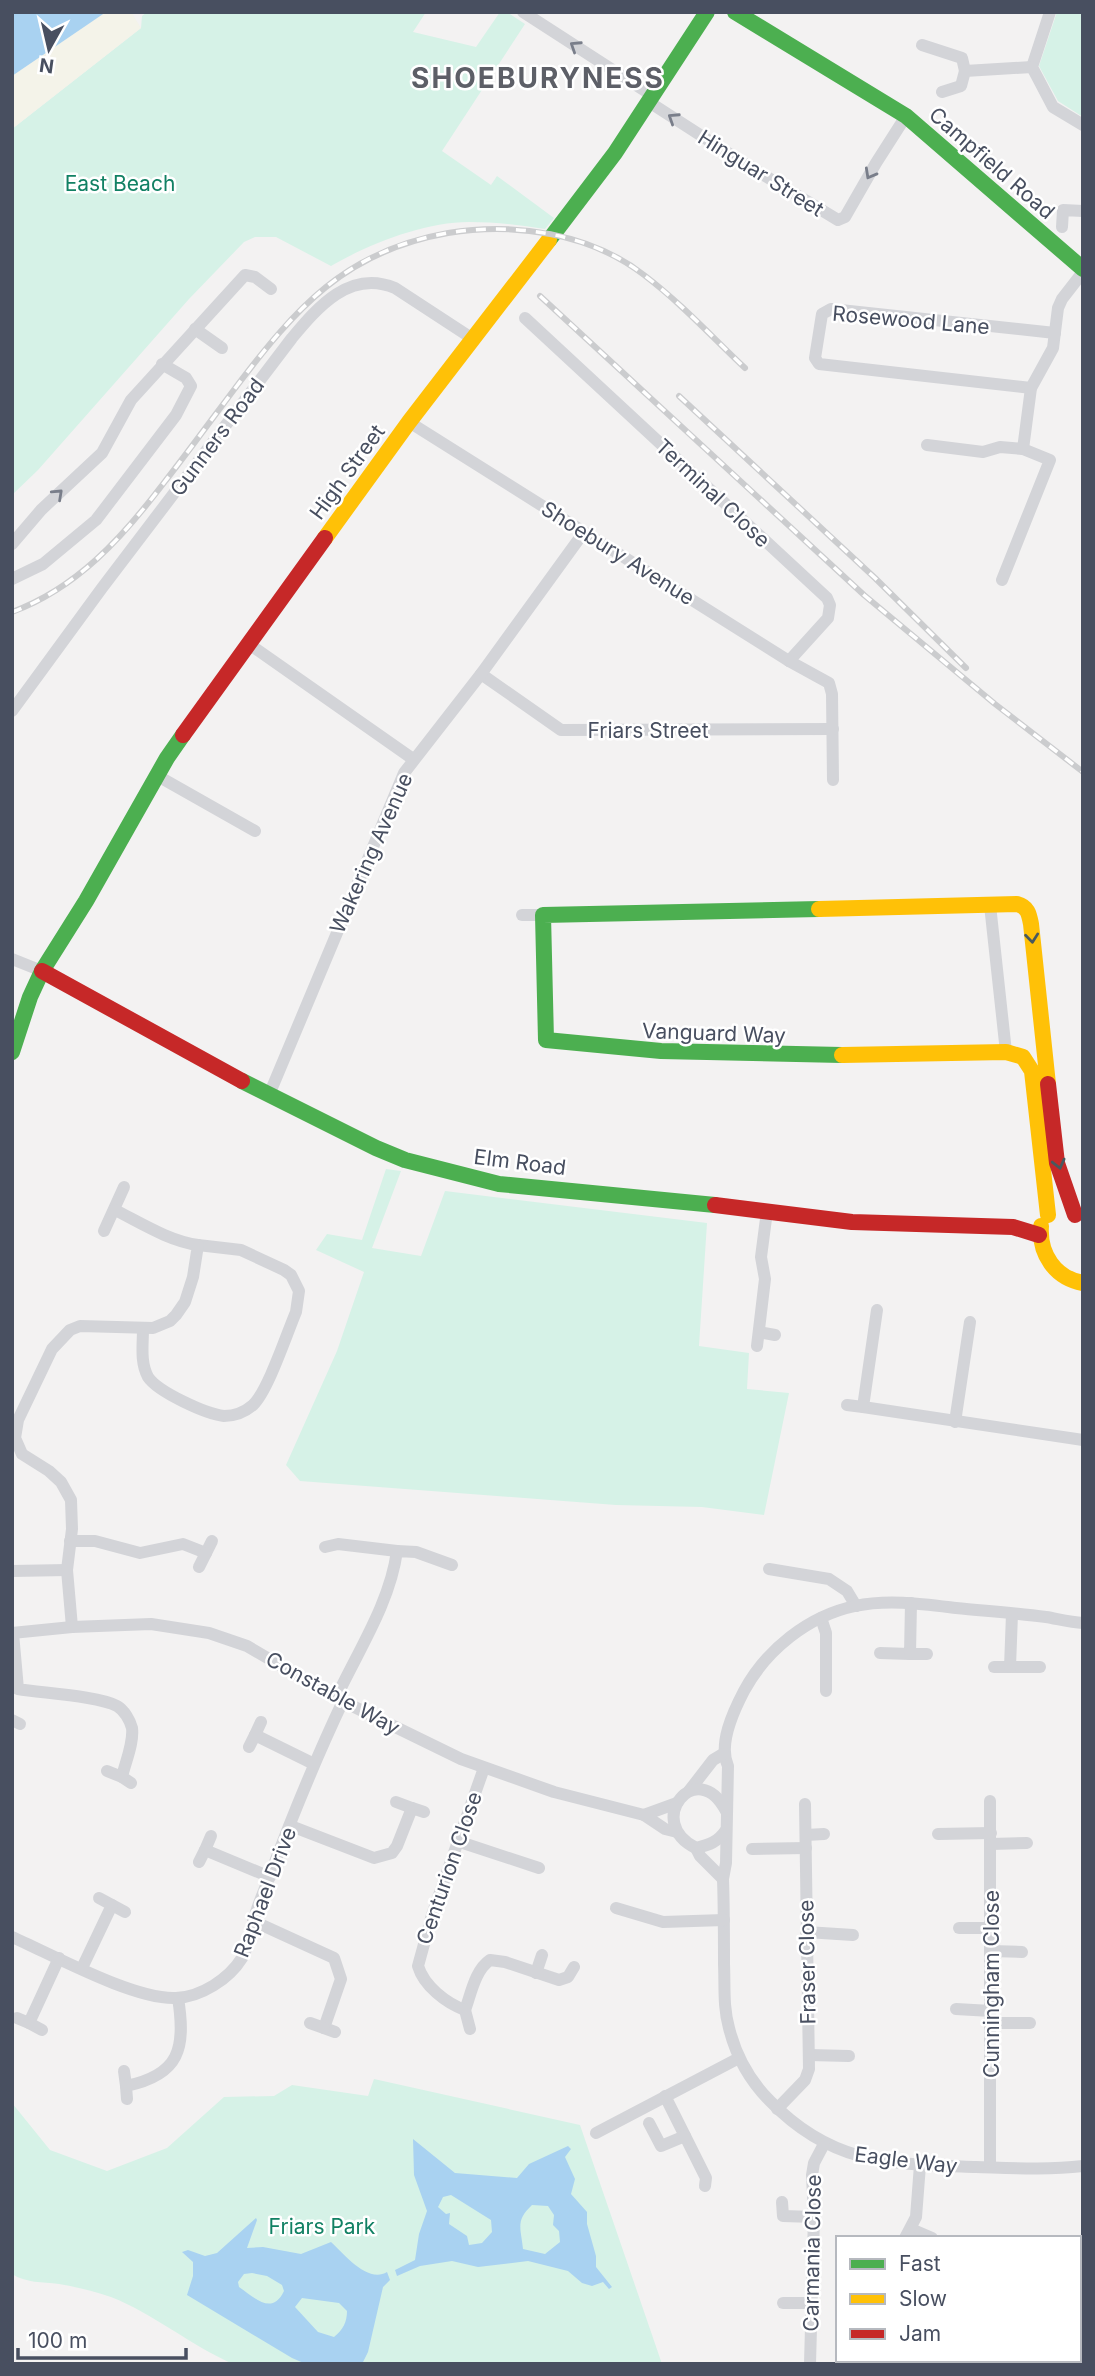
<svg xmlns="http://www.w3.org/2000/svg" width="1095" height="2376" font-family="Inter,sans-serif">
<style>
.green{fill:#d6f2e7}
.sand{fill:#f4f3e9}
.water{fill:#a9d2f1;fill-rule:evenodd}
.lines{fill:none;stroke-linecap:round;stroke-linejoin:round}
.street{stroke:#d3d4d8;stroke-width:12}
.fast{stroke:#4caf50;stroke-width:16}
.slow{stroke:#ffc107;stroke-width:16}
.jam{stroke:#c62828;stroke-width:16}
.rail-casing{stroke:#cbccce;stroke-width:6}
.rail{stroke:#fff;stroke-width:3.5;stroke-dasharray:10;stroke-linecap:butt}
.oneway{stroke:#797e8a}
.oneway2{stroke:#48595e}
.labels{text-anchor:middle;dominant-baseline:central;stroke-width:5;stroke-linejoin:round;paint-order:stroke}
.street-label{font-size:21px;fill:#484f60;stroke:#fff}
.park-label{font-size:21px;fill:#128164;stroke:#fff}
.district-label{font-size:28px;font-weight:bold;letter-spacing:2px;fill:#5d5f67;stroke:#fff}
</style>
<rect width="100%" height="100%" fill="#f3f2f2"/>
<!-- green -->
<g class="green">
<path d="M147,12H426L413,32L476,47L500,12H507L525,24L442,151L491,185L497,176L554,218L545,229C520,225 494,222 469,222C424,222 369,244 331,266L276,237H255L244,242L189,299L38,470L12,495V129L141,28L142,16Z"/>
<polygon points="1057,12 1083,12 1083,117 1058,101 1039,66"/>
<polygon points="386,1169 401,1171 372,1248 421,1256 445,1191 707,1223 699,1346 749,1353 747,1389 789,1393 764,1515 702,1507 616,1505 300,1481 286,1465 337,1351 364,1272 316,1250 327,1234 362,1240"/>
<path d="M374,2079L580,2125L662,2364H233C190,2345 154,2314 111,2297C94,2291 76,2287 59,2284C42,2282 26,2283 12,2274V2103L50,2150L107,2171L167,2148L224,2097L274,2096L292,2085L368,2096Z"/>
</g>
<!-- sand -->
<polygon class="sand" points="36,12 134,12 133,15 141,28 12,129 12,28"/>
<!-- water -->
<g class="water">
<polygon points="12,12 106,12 12,76"/>
<path d="M413,2139L455,2173L517,2178L529,2164L568,2146L571,2149L565,2157L575,2179L571,2194L587,2212V2224L596,2256V2267L612,2287L609,2289L603,2282L592,2286L582,2283L568,2271L528,2261L478,2267L452,2261L420,2266L397,2276L395,2270L415,2260L419,2234L427,2211L414,2175ZM451,2195L491,2220L492,2232L482,2243L469,2245L467,2236L449,2224L450,2213L446,2214L438,2207L443,2197ZM532,2205L548,2206L554,2215L553,2225L559,2231L560,2242L545,2254L523,2249C521,2228 515,2221 532,2205Z"/>
<path d="M256,2218L257,2220L247,2248L263,2247L301,2254L331,2242C344,2254 368,2284 387,2272L390,2280L383,2287L368,2352L362,2364H306L292,2358L187,2295L193,2276V2262L182,2252L188,2250L205,2256L217,2253ZM252,2273L267,2276L282,2285L284,2291C272,2316 255,2298 239,2287L238,2282L244,2274ZM302,2298L339,2303L347,2311C347,2322 343,2330 334,2337L318,2332L295,2307Z"/>
</g>
<g class="lines">
<!-- street -->
<g class="street">
<polyline points="523,12 653,96"/>
<polyline points="1050,12 1032,67 1053,107 1083,125"/>
<polyline points="922,45 962,58 965,71"/>
<polyline points="942,92 961,86 965,71 1032,67"/>
<polyline points="649,102 742,162 838,220 845,217 876,163 906,116"/>
<polyline points="1062,227 1063,210 1083,211"/>
<polyline points="525,318 827,598 830,605 828,618 789,661"/>
<polyline points="195,329 222,348"/>
<polyline points="1031,388 819,364 815,358 822,314 831,309 1055,333"/>
<polyline points="409,422 789,661 829,683 832,694 833,780"/>
<polyline points="927,445 983,452 1000,447 1023,449"/>
<polyline points="12,544 41,510 102,453 131,400 245,275 255,277 271,289"/>
<polyline points="12,579 43,564 96,520 176,415 191,386 186,378 162,364"/>
<polyline points="1002,580 1050,460 1023,449 1031,388 1053,348 1058,308 1062,299 1083,272"/>
<polyline points="249,644 413,759"/>
<polyline points="481,674 561,730 833,729"/>
<path d="M12,711L102,588L292,338C318,307 350,269 395,288L473,339"/>
<polyline points="156,775 255,831"/>
<polyline points="990,905 1006,1052"/>
<polyline points="522,915 543,915"/>
<polyline points="12,959 42,971"/>
<polyline points="269,1095 404,773 481,674 584,532"/>
<polyline points="104,1231 124,1187"/>
<polyline points="877,1310 863,1407 1083,1440"/>
<path d="M143,1329C143,1345 140,1362 148,1377C158,1392 206,1414 224,1416C235,1416 245,1412 253,1405C268,1391 287,1333 296,1312L299,1291L291,1275L284,1270L241,1250L198,1245"/>
<polyline points="759,1332 775,1335"/>
<polyline points="757,1346 765,1279 761,1257 767,1211"/>
<polyline points="847,1405 863,1407"/>
<polyline points="955,1422 970,1322"/>
<polyline points="70,1541 95,1541 140,1553 183,1544 206,1553 212,1541"/>
<polyline points="325,1547 338,1544 397,1551"/>
<polyline points="199,1567 206,1553"/>
<polyline points="769,1569 829,1579 847,1591 856,1606"/>
<polyline points="12,1571 67,1570"/>
<polyline points="821,1618 826,1633 826,1691"/>
<path d="M1083,1623C1070,1622 1058,1619 1046,1617C1016,1613 986,1611 956,1608C923,1604 888,1599 855,1606C808,1616 766,1650 744,1691C733,1712 718,1744 728,1766L726,1863L723,1879C724,1907 724,1936 724,1964C725,1986 723,2007 729,2028C736,2056 750,2081 770,2101C833,2166 892,2164 976,2167C1012,2168 1047,2170 1083,2166"/>
<path d="M72,1627L67,1570L72,1529L71,1500L61,1482L49,1471L22,1454L15,1438L18,1420L52,1349L70,1330L80,1326L153,1328L170,1321L176,1315L185,1302L193,1277L198,1245C169,1241 141,1223 115,1210"/>
<polyline points="12,1633 72,1627 151,1624 209,1633 247,1646 336,1698 461,1759 554,1792 644,1815 665,1829 677,1832"/>
<path d="M13,1633L18,1689C41,1693 99,1696 117,1706C124,1710 130,1720 132,1728C134,1743 125,1763 122,1777L131,1783"/>
<polyline points="880,1653 910,1654 911,1603"/>
<polyline points="910,1654 927,1654"/>
<polyline points="994,1667 1040,1667"/>
<polyline points="1010,1667 1012,1614"/>
<path d="M336,1698C358,1651 390,1603 397,1551L416,1552L452,1565"/>
<polyline points="12,1720 20,1724"/>
<polyline points="255,1735 261,1722"/>
<polyline points="249,1747 255,1735 314,1764"/>
<polyline points="107,1771 122,1777"/>
<polyline points="689,1791 713,1760 723,1754"/>
<polyline points="990,1801 990,2167"/>
<polyline points="396,1802 412,1808"/>
<polyline points="644,1815 677,1803"/>
<polyline points="291,1826 374,1858 392,1853 397,1846 412,1808 424,1812"/>
<path d="M726,1830C718,1842 709,1845 696,1848C643,1822 697,1755 726,1811"/>
<polyline points="938,1834 991,1833"/>
<polyline points="806,1835 824,1834"/>
<polyline points="457,1841 539,1868"/>
<polyline points="991,1844 1027,1843"/>
<polyline points="696,1848 700,1856 723,1879"/>
<polyline points="752,1849 806,1848"/>
<polyline points="205,1850 211,1836"/>
<polyline points="199,1862 205,1850 270,1877"/>
<polyline points="112,1905 125,1912"/>
<polyline points="616,1908 663,1922 724,1920"/>
<polyline points="253,1921 334,1958 341,1979 324,2028 335,2032"/>
<polyline points="959,1928 991,1928"/>
<polyline points="806,1932 853,1935"/>
<path d="M12,1937C53,1955 134,2000 176,1998C201,1997 229,1979 242,1958C249,1947 249,1935 253,1923C256,1909 262,1896 267,1883C290,1822 315,1760 343,1701"/>
<polyline points="991,1951 1022,1952"/>
<polyline points="82,1968 112,1905 99,1898"/>
<polyline points="536,1973 542,1955"/>
<polyline points="956,2009 991,2011"/>
<path d="M465,2010C471,1994 475,1970 490,1960L505,1962L559,1980L568,1977L574,1967"/>
<polyline points="17,2018 29,2023 59,1958"/>
<polyline points="29,2023 42,2030"/>
<polyline points="310,2023 324,2028"/>
<polyline points="991,2023 1030,2023"/>
<path d="M470,2029L465,2010C446,2003 424,1986 418,1966L432,1915L484,1768"/>
<polyline points="809,2055 849,2056"/>
<polyline points="124,2071 126,2086"/>
<polyline points="665,2096 706,2178 705,2186"/>
<path d="M127,2099L126,2086C180,2075 186,2048 178,1998"/>
<polyline points="777,2109 805,2080 809,2069 805,1804"/>
<polyline points="649,2123 661,2146 685,2136"/>
<polyline points="596,2133 739,2058"/>
<polyline points="782,2202 783,2216 814,2217"/>
<polyline points="911,2229 932,2238"/>
<polyline points="905,2238 916,2217 920,2165"/>
<polyline points="783,2303 811,2303"/>
<polyline points="896,2360 896,2364"/>
<polyline points="810,2364 814,2217 812,2175 814,2163 824,2144"/>
</g>
<!-- fast -->
<g class="fast">
<polyline points="735,12 906,116 1083,269"/>
<polyline points="549,240 615,153 707,12"/>
<polyline points="819,909 543,915 546,1040 661,1051 842,1055"/>
<polyline points="12,1052 30,997 42,971 86,901 167,758 183,735"/>
<polyline points="242,1081 376,1148 405,1160 499,1184 715,1205"/>
</g>
<!-- slow -->
<g class="slow">
<polyline points="325,538 409,422 549,240"/>
<path d="M819,909L1017,904C1028,907 1029,914 1031,924L1048,1084"/>
<polyline points="842,1055 1006,1052 1023,1057 1032,1071 1048,1215"/>
<path d="M1041,1226C1039,1254 1055,1278 1083,1283"/>
</g>
<!-- jam -->
<g class="jam">
<polyline points="183,735 325,538"/>
<polyline points="42,971 242,1081"/>
<polyline points="1048,1084 1057,1163 1075,1215"/>
<polyline points="715,1205 852,1222 1013,1227 1039,1235"/>
</g>
<!-- rail casing -->
<g class="rail-casing">
<g id="rail">
<polyline points="540,296 864,595 995,704 1083,772"/>
<polyline points="679,396 875,578 966,668"/>
<path d="M12,612C77,588 122,538 163,484C188,452 212,419 236,387C296,308 345,251 448,233C514,222 590,233 644,275C681,303 712,337 745,368"/>
</g>
</g>
<!-- rail -->
<use href="#rail" class="rail"/>
</g>
<!-- one-way arrows -->
<defs><path id="oneway-chevron" d="M-2-3.5L2.5 0L-2 3.5" fill="none" stroke-width="1.6" stroke-linecap="round" stroke-linejoin="round" transform="scale(1.75)"/></defs>
<g class="oneway">
<use href="#oneway-chevron" transform="translate(575 46) rotate(-147)"/>
<use href="#oneway-chevron" transform="translate(673 118) rotate(-147)"/>
<use href="#oneway-chevron" transform="translate(870 174) rotate(119)"/>
<use href="#oneway-chevron" transform="translate(58 494) rotate(-43)"/>
</g>
<g class="oneway2">
<use href="#oneway-chevron" transform="translate(1032 938) rotate(84)"/>
<use href="#oneway-chevron" transform="translate(1059 1164) rotate(76)"/>
</g>
<g class="labels">
<!-- street labels -->
<g class="street-label">
<text transform="translate(992 163) rotate(41)">Campfield Road</text>
<text transform="translate(761 173) rotate(32)">Hinguar Street</text>
<text transform="translate(911 320) rotate(5)">Rosewood Lane</text>
<text transform="translate(217 437) rotate(-53)">Gunners Road</text>
<text transform="translate(347 472) rotate(-54)">High Street</text>
<text transform="translate(713 493) rotate(43)">Terminal Close</text>
<text transform="translate(618 553) rotate(32)">Shoebury Avenue</text>
<text x="648" y="730">Friars Street</text>
<text transform="translate(371 853) rotate(-66)">Wakering Avenue</text>
<text transform="translate(714 1033) rotate(2)">Vanguard Way</text>
<text transform="translate(520 1162) rotate(7)">Elm Road</text>
<text transform="translate(333 1693) rotate(29)">Constable Way</text>
<text transform="translate(449 1868) rotate(-71)">Centurion Close</text>
<text transform="translate(265 1892) rotate(-69)">Raphael Drive</text>
<text transform="translate(807 1962) rotate(-91)">Fraser Close</text>
<text transform="translate(991 1984) rotate(-90)">Cunningham Close</text>
<text transform="translate(906 2160) rotate(7)">Eagle Way</text>
<text transform="translate(812 2253) rotate(-89)">Carmania Close</text>
</g>
<!-- park labels -->
<g class="park-label">
<text x="120" y="183">East Beach</text>
<text x="322" y="2226">Friars Park</text>
</g>
<!-- district labels -->
<g class="district-label">
<text x="538" y="78">SHOEBURYNESS</text>
</g>
</g>
<!-- border -->
<rect width="1095" height="2376" fill="none" stroke="#484f60" stroke-width="28"/>
<!-- legend -->
<rect x="836" y="2236" width="245" height="126" fill="#ffffff" stroke="#b6b9bf" stroke-width="2"/>
<rect x="850" y="2259" width="35" height="10" fill="#4caf50" stroke="#b6b9bf" stroke-width="2"/>
<text x="899" y="2271" font-size="21" fill="#484f60">Fast</text>
<rect x="850" y="2294" width="35" height="10" fill="#ffc107" stroke="#b6b9bf" stroke-width="2"/>
<text x="899" y="2306" font-size="21" fill="#484f60">Slow</text>
<rect x="850" y="2329" width="35" height="10" fill="#c62828" stroke="#b6b9bf" stroke-width="2"/>
<text x="899" y="2341" font-size="21" fill="#484f60">Jam</text>
<!-- north arrow -->
<g transform="translate(49 49) rotate(188)" stroke="#ffffff" stroke-width="5" paint-order="stroke">
<path d="M0-5L12 26L0 18L-12 26Z" fill="#484f60"/>
<text y="-10" font-size="19" font-weight="bold" text-anchor="middle" fill="#484f60">N</text>
</g>
<!-- scale -->
<path d="M18 2348v10h168v-10" fill="none" stroke="#484f60" stroke-width="3.5"/>
<text x="28" y="2348" font-size="21" fill="#484f60" stroke="#ffffff" stroke-width="5" paint-order="stroke">100 m</text>
</svg>
